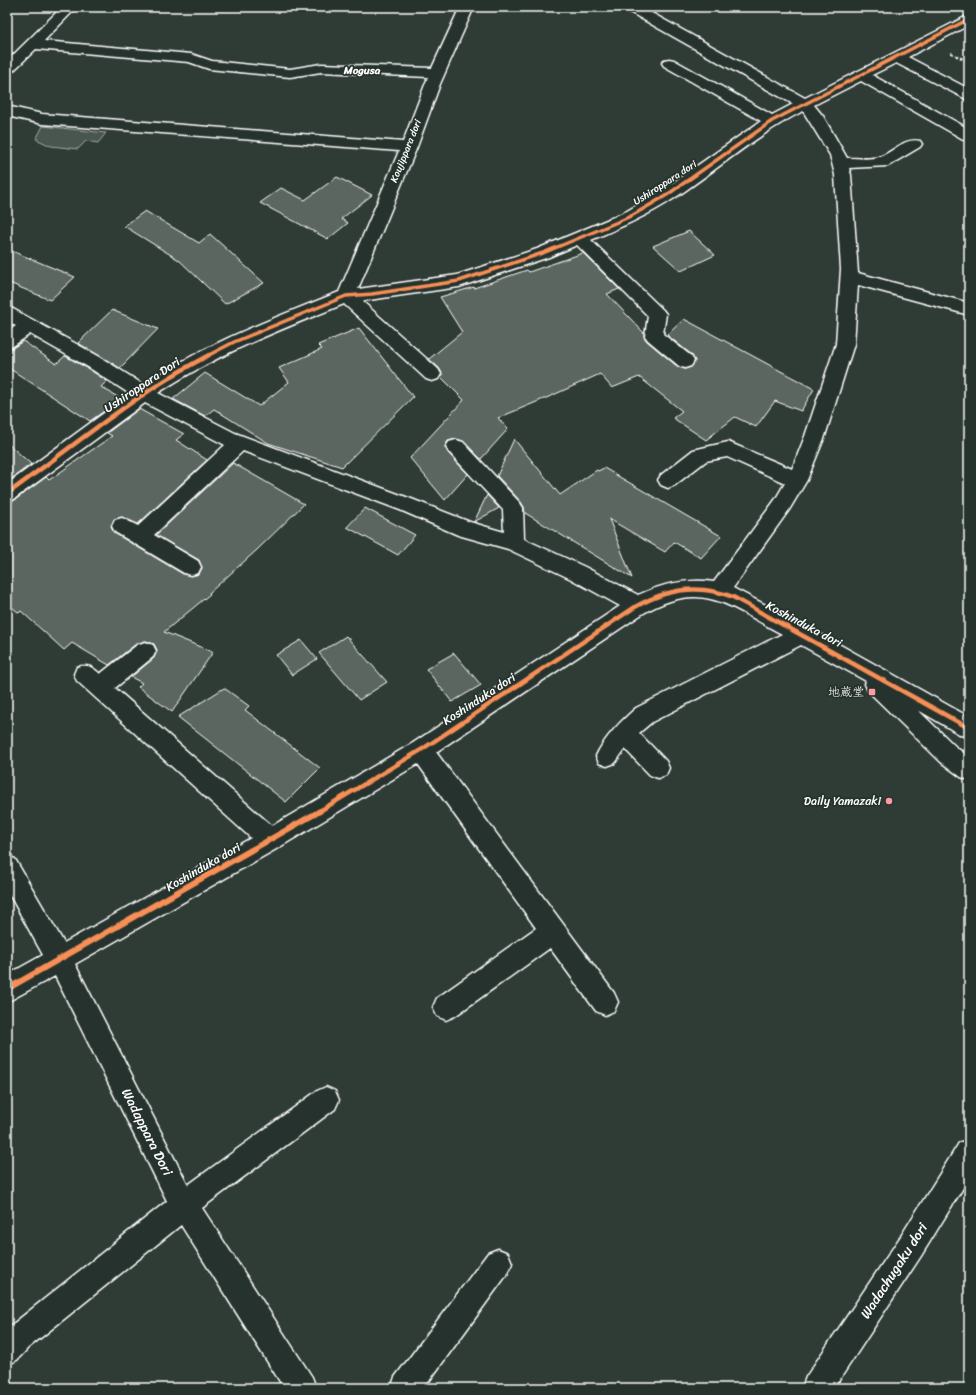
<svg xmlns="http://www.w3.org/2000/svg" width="976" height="1395" font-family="Sriracha,'Klee One',sans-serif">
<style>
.green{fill:#4a544f;stroke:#a4aaa7}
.building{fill:#5b6661;stroke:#fff}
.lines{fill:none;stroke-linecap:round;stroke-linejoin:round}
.minor-casing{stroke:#fff;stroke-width:3}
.path{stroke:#fff;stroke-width:2;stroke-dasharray:3 2;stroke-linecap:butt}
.minor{fill:#26332d;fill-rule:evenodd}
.cycleway-far2-casing{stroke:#26332d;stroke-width:5.5}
.cycleway-far1-casing{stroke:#26332d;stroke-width:7}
.cycleway-casing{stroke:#26332d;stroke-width:8}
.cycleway-far2{stroke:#f78f57;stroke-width:3.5}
.cycleway-far1{stroke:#f78f57;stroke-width:4.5}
.cycleway{stroke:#f78f57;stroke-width:6}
.poi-dot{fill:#ff9aa2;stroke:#26332d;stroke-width:1.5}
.labels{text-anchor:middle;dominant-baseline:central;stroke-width:3.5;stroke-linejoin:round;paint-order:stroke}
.far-street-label{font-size:10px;fill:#fff;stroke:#26332d}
.far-neighbourhood-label{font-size:11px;font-weight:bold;fill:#fff;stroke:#26332d}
.street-label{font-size:12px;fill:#fff;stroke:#26332d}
.poi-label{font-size:12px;fill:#fff;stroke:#26332d;text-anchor:end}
.near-street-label{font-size:14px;fill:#fff;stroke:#26332d}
</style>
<rect width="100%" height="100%" fill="#2f3b35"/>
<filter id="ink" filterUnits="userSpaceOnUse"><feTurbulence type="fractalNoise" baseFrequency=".025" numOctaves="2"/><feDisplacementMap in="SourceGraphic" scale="8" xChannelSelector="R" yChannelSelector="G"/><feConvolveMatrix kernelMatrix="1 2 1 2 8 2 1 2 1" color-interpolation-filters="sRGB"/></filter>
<g filter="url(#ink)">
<!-- green -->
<polygon class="green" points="43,126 106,133 98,143 86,141 78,149 51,146 36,139"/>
<!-- building -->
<g class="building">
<polygon points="337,177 372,195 341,219 348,223 328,239 260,203 281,188 305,200"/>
<polygon points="145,211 199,243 210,234 264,283 225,304 179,260 124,226"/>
<polygon points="689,231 715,255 681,271 653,246"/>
<polygon points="7,249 75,277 50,300 7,282"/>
<polygon points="583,253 619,289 607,294 644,333 644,337 647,341 678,367 685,369 691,367 695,362 692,355 667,335 684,319 814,389 801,411 775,401 756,427 735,417 706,440 673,418 682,411 639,377 612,388 600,374 551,396 498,418 508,429 481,459 463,441 456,439 448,441 445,446 448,453 468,474 445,500 410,458 464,400 441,377 442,373 439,368 429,359 462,332 440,297 474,287 474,288 527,270 529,272"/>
<polygon points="112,310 158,329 120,368 78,343"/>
<polygon points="359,328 413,397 342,467 268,443 214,409 205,416 173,399 205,373 259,406 289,382 279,368 322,349 318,345"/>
<polygon points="23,341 56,364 65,356 87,368 107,381 101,387 121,399 90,421 7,367 7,352"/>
<polygon points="139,409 184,434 176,440 207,460 138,524 122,517 114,519 111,527 114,533 183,574 191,576 199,574 202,568 199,560 156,535 233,463 304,504 258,549 209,593 210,594 164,632 213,652 172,712 138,687 142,683 131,677 154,658 157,650 154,644 146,641 136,644 109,665 72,643 64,650 21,611 19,613 7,603 7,503 15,500 46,477 49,480 112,436 107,433"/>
<polygon points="514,439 560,495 597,470 598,471 604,468 721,536 701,558 674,542 665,552 609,519 632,578 525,513 524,507 521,502 497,476"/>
<polygon points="7,443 31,464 7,482"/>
<polygon points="487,495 499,508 474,522"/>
<polygon points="365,508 415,535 398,555 347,527"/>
<polygon points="346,636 387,682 359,700 319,653"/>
<polygon points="301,640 317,659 292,675 276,655"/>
<polygon points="454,653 481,685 452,702 426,669"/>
<polygon points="224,688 249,706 245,710 320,768 286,802 178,717"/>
</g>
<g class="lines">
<!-- minor casing -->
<g class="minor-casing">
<g id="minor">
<path d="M62,7H77L44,41L191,54L212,61L290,69L321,64L432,68L460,7H474L440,84L417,147L358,289L457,275L537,249L609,219L627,211L661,191L761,121L664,66L662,63L664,60L669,59L674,60L772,115L793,104L626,10L624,7H641L805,98L969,15V25L908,57L969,89V100L964,98L896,63L872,75L969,129V141L963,139L861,81L814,105L823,116L847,158C856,158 870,160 879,157C893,153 904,137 920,141L922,144L920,147L888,166L849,168L851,175L858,273L969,303V315L858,285L854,344L825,436L807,480L789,510L733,588L810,628L969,717V738L961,735L918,710L957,748L969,757V780L961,777L941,762L868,691L865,684L866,681L801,645L652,722L639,733L666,761L669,768L666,775L658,778L650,775L625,749L615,763L607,766L599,763L596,756C605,737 620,722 636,708L782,634C728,606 703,578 642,614L436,752L614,993L618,1002L614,1011L605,1015L596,1011L550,948L455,1016L446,1020L437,1016L433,1007L437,998L536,928L418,764L278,848L75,964L188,1185L317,1091L326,1087L335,1091L339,1100L335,1109L202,1208L312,1377L316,1388H284L181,1225L28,1348L17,1360L7,1365L8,1328L167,1201L55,976L7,1002V975L43,955L7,890V856L15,859L64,943L251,838L77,681L74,674L77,667C88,664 92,667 100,674L137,645L145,642L153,645L156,651L153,657L115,688L272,826L413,743L620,606L571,579L508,549L458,535L400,510L243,451L154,535L198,561L201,567L198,573L191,575L184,573L115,532L112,526L115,520L122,518L138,526L225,445L145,403L14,499L7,502V484L130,394L88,367L30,334L13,346L7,347V332L16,326L7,321V307L13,309L100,357L144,385C204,344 272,319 339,292L399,151L42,124L7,116V106L42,114L403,142L428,77L321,72L290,77L209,69L189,62L36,49L12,72L7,73V61ZM803,111L830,155L835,175L841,269L836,344L805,436L792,469L728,442L693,450L661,475L658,480L661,485L668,488L675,485L706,461L727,457L785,483L775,500L714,582C687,578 662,584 638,595L585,567L524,539L523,508L520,503L463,442L456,440L449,442L446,447L449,452L503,510L504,532L470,522L414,500L235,433L158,393C216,354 280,330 344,304L426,379L432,381L438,379L441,374L438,369L362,301L459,287L549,257L577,245L648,316L645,336L648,340L679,366L685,368L691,366L694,361L691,356L663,334L666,314L663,310L591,240C619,228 647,216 673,199C717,170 756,135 803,111Z"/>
<polygon points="969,1139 969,1178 921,1256 834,1388 802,1388 806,1377 901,1236 959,1143"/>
<polygon points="498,1249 508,1253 512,1263 508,1273 424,1388 391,1388 395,1377 488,1253"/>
</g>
</g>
<!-- path -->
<polyline class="path" points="951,53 969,62"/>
<!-- minor -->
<use href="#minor" class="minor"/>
<!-- cycleway-far2 casing -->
<g class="cycleway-far2-casing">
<polyline id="cycleway-far2" points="207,356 234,342 346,296 372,294 459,281 543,253 615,223 633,215 667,195 772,121 969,19"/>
</g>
<!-- cycleway-far1 casing -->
<g class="cycleway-far1-casing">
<g id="cycleway-far1">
<path d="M7,494C72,447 138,392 209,355"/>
<path d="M318,812L421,750L635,607C666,589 698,583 733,597L969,728"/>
</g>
</g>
<!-- cycleway casing -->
<g class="cycleway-casing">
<polyline id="cycleway" points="7,989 320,811"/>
</g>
<!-- cycleway-far2 -->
<use href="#cycleway-far2" class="cycleway-far2"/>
<!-- cycleway-far1 -->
<use href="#cycleway-far1" class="cycleway-far1"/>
<!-- cycleway -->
<use href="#cycleway" class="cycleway"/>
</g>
</g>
<!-- markers -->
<g class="poi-dot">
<rect x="868" y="688" width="8" height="8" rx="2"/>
<circle cx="889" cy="801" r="4"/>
</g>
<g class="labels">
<!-- far-street labels -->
<g class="far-street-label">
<text transform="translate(406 151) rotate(-68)">Koujippara dori</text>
<text transform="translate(665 183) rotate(-33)">Ushiroppara dori</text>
</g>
<!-- far-neighbourhood labels -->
<g class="far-neighbourhood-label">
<text x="362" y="70">Mogusa</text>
</g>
<!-- street labels -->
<g class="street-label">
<text transform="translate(142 385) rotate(-34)">Ushiroppara Dori</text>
<text transform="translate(804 624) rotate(28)">Koshinduka dori</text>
<text transform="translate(479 699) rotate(-33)">Koshinduka dori</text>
<text transform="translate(203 867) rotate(-30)">Koshinduka dori</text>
</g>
<!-- poi labels -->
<g class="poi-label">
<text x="864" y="692">地蔵堂</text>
<text x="881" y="801">Daily Yamazaki</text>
</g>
<!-- near-street labels -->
<g class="near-street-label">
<text transform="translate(147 1132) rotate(63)">Wadappara Dori</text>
<text transform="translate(894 1271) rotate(-57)">Wadachugaku dori</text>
</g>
</g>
<!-- margin -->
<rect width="976" height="1395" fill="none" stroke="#26332d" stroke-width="24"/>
<rect x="12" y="12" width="952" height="1371" fill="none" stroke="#fff" stroke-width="1.5" filter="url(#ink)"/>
</svg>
